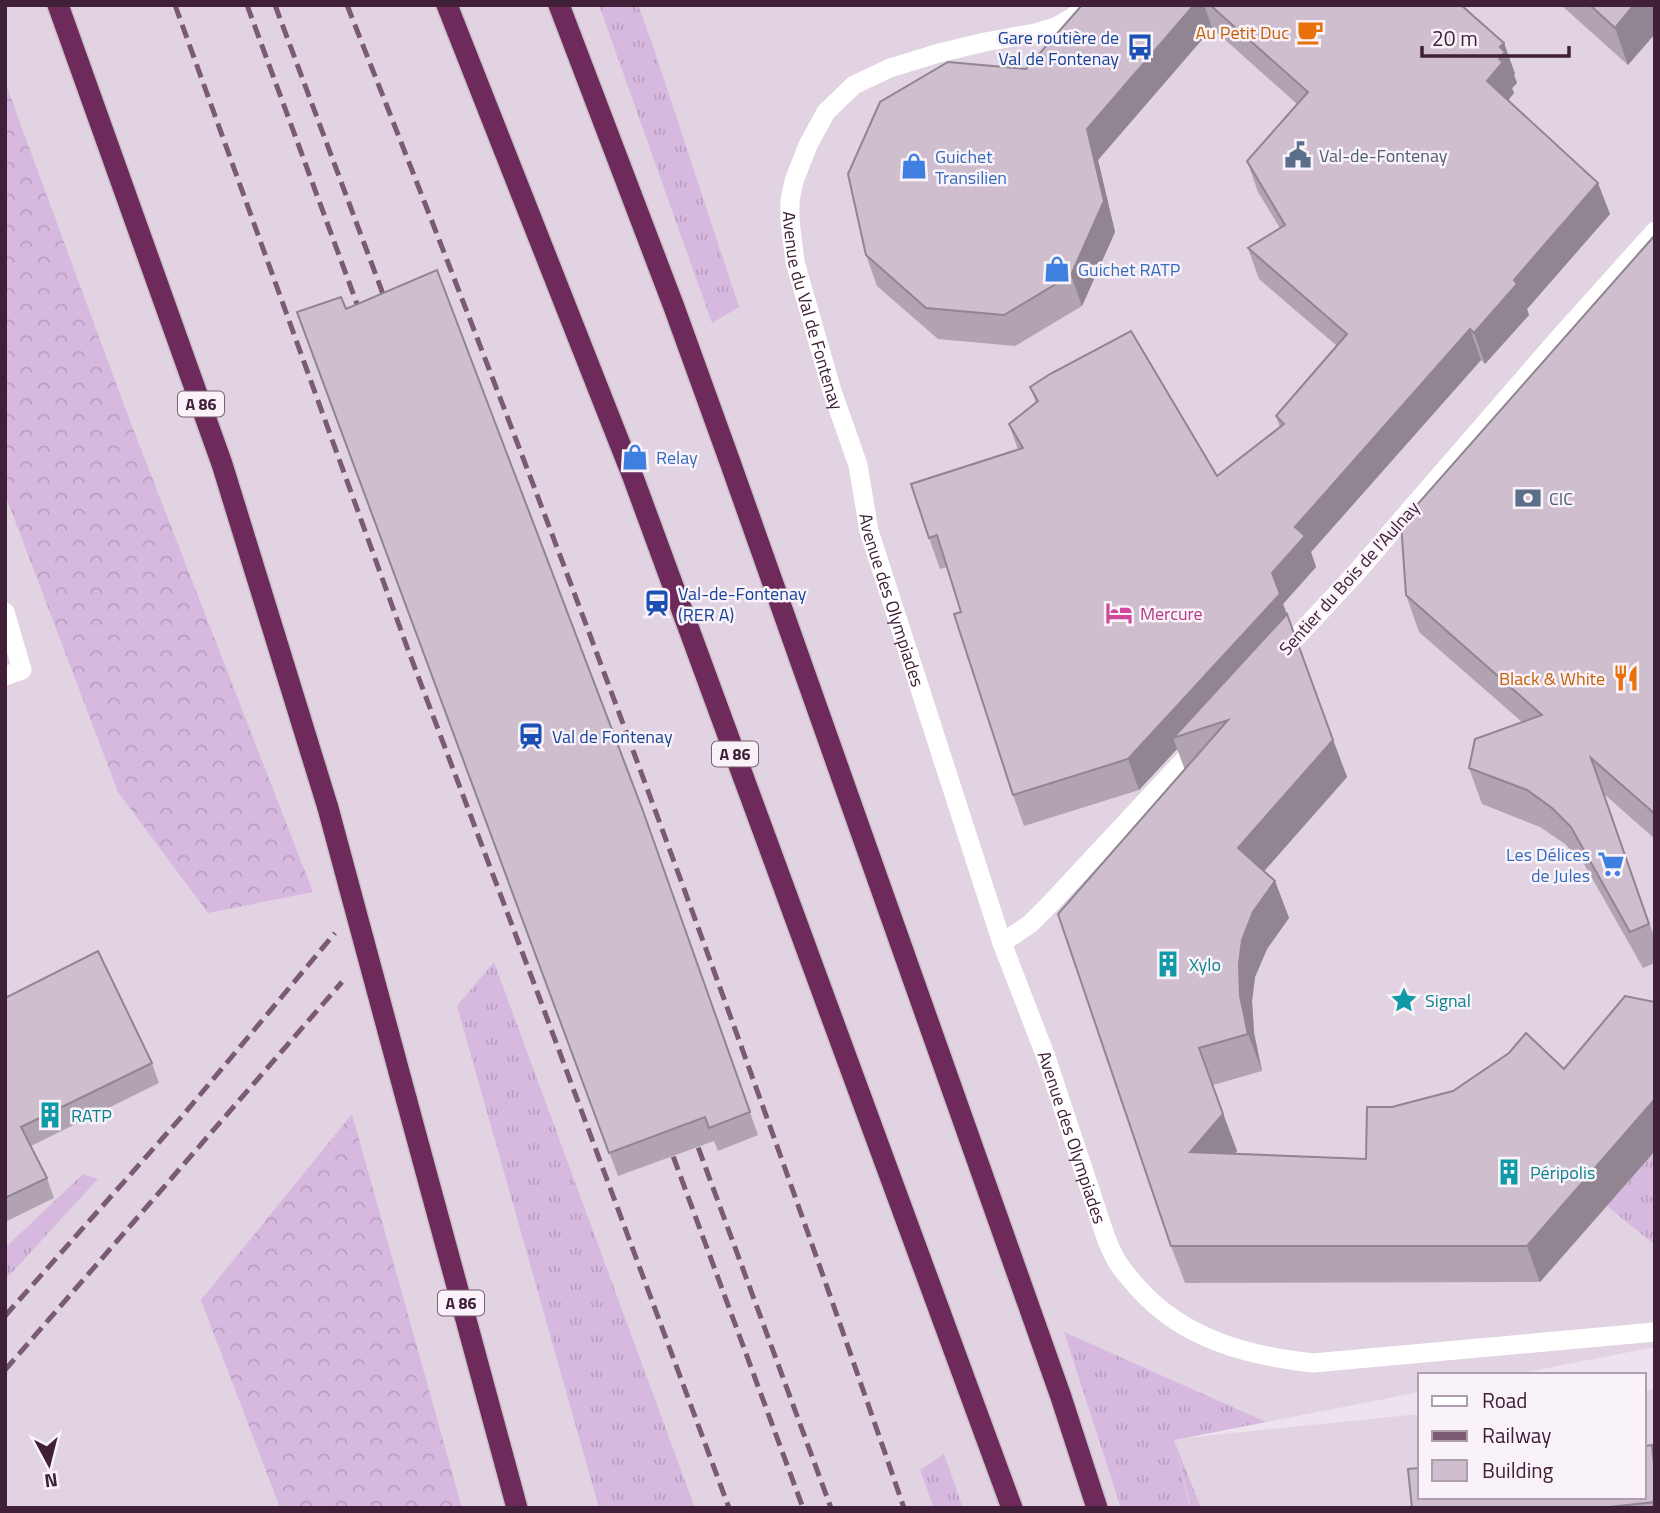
<svg xmlns="http://www.w3.org/2000/svg" width="1660" height="1513" font-family="'Titillium Web',sans-serif">
<style>
.built{fill:#e1d3e1}
.grass{fill:url(#grass-tufts)}
.forest{fill:url(#forest-crowns)}
.lines{fill:none;stroke-linecap:round;stroke-linejoin:round}
.motorway-casing{stroke:#cac1c8;stroke-width:24}
.pedestrian{stroke:#fff;stroke-width:19}
.minor{stroke:#fff;stroke-width:19}
.motorway{stroke:#6e2a5a;stroke-width:21}
.rail{stroke:#7b5b74;stroke-width:5;stroke-dasharray:14 7;stroke-linecap:butt}
.motorway-bridge-casing{stroke:#cac1c8;stroke-width:24;stroke-linecap:butt}
.motorway-bridge{stroke:#6e2a5a;stroke-width:21}
.wall{fill:#b1a3b1}
.shaded-wall{fill:#908590}
.building{fill:#cebece;stroke:#908590;stroke-width:2}
.labels{text-anchor:middle;dominant-baseline:central;stroke-width:5;stroke-linejoin:round;paint-order:stroke}
.shield{fill:#f9f3f9;stroke:#785f73;stroke-width:2}
.shield-label{font-size:16px;font-weight:bold;fill:#402039}
.food-label{font-size:18px;fill:#c56008;stroke:#f9f3f9;text-anchor:end}
.transit-label{font-size:18px;fill:#164399;stroke:#f9f3f9;text-anchor:start}
.service-label{font-size:18px;fill:#4e5e75;stroke:#f9f3f9;text-anchor:start}
.shop-label{font-size:18px;fill:#366cbe;stroke:#f9f3f9;text-anchor:start}
.street-label{font-size:18px;fill:#402039;stroke:#f9f3f9}
.hotel-label{font-size:18px;fill:#b23c85;stroke:#f9f3f9;text-anchor:start}
.culture-label{font-size:18px;fill:#0d838f;stroke:#f9f3f9;text-anchor:start}
</style>
<defs>
<pattern id="grass-tufts" width="24" height="20" patternUnits="userSpaceOnUse" patternTransform="scale(1.75)"><rect width="24" height="20" fill="#d7b9e0"/><path d="M3 7l-1-3M5 7V3M7 7l1-3M15 17l-1-3M17 17v-4M19 17l1-3" fill="none" stroke="#ba9fc1"/></pattern>
<pattern id="forest-crowns" width="20" height="18" patternUnits="userSpaceOnUse" patternTransform="scale(1.75)"><rect width="20" height="18" fill="#d7b9e0"/><path d="M2 6a3 3 0 1 1 6 0M12 15a3 3 0 1 1 6 0" fill="none" stroke="#ba9fc1"/></pattern>
</defs>
<rect width="100%" height="100%" fill="#ede2ed"/>
<!-- built -->
<polygon class="built" points="5,5 1655,5 1655,1347 1511,1375 1420,1375 1420,1392 1185,1438 1420,1414 1420,1497 1644,1497 1644,1390 1655,1389 1655,1508 5,1508"/>
<!-- grass -->
<g class="grass">
<polygon points="599,5 638,5 653,46 739,307 712,323"/>
<polygon points="494,962 695,1508 599,1508 457,1006"/>
<polygon points="1655,1152 1655,1245 1607,1206"/>
<polygon points="83,1174 98,1179 5,1280 5,1248"/>
<polygon points="1064,1332 1266,1422 1174,1440 1190,1508 1121,1508"/>
<polygon points="944,1454 963,1508 934,1508 920,1470"/>
</g>
<!-- forest -->
<g class="forest">
<polygon points="5,82 127,413 313,892 208,913 118,792 5,494"/>
<polygon points="352,1114 462,1508 280,1508 201,1300"/>
<polygon points="1174,1440 1201,1508 1191,1508"/>
</g>
<g class="lines">
<!-- motorway casing -->
<g class="motorway-casing">
<g id="motorway">
<polyline points="58,5 222,464 328,808"/>
<polyline points="447,5 633,477 1012,1508"/>
<polyline points="559,5 674,307 730,462 1061,1397 1097,1508"/>
<polyline points="406,1098 517,1508"/>
</g>
</g>
<!-- pedestrian -->
<polyline class="pedestrian" points="1409,511 1559,338 1655,231"/>
<!-- minor -->
<g class="minor">
<path id="s1" d="M1087,5L1073,17L1058,26L1035,33L985,42L939,53L890,68L854,85L826,112L808,145L794,181L790,200V221L795,262L832,391L858,465L869,531L1002,943L1046,1057L1103,1229C1106,1238 1109,1246 1113,1254C1119,1267 1129,1278 1139,1289C1184,1339 1248,1356 1313,1363L1655,1332"/>
<polyline points="5,612 22,670 5,676"/>
<polyline points="1279,656 1356,573 1409,511"/>
<polyline points="1002,943 1030,924 1050,904 1200,743"/>
</g>
<!-- motorway -->
<use href="#motorway" class="motorway"/>
<!-- rail -->
<g class="rail">
<polyline points="175,5 407,647 541,1002 729,1508"/>
<polyline points="247,5 364,323"/>
<polyline points="275,5 389,310"/>
<path d="M347,5C544,502 730,1003 904,1508"/>
<polyline points="691,1128 831,1508"/>
<polyline points="666,1137 803,1508"/>
<polyline points="5,1316 184,1114 335,933"/>
<polyline points="5,1370 342,982"/>
</g>
<!-- motorway-bridge casing -->
<g class="motorway-bridge-casing">
<polyline id="motorway-bridge" points="328,808 406,1098"/>
</g>
<!-- motorway-bridge -->
<use href="#motorway-bridge" class="motorway-bridge"/>
</g>
<!-- wall -->
<g class="wall">
<polygon points="1082,5 1461,5 1504,43 1515,74 1514,75 1517,83 1512,88 1514,93 1508,100 1610,214 1527,309 1529,315 1485,364 1481,360 1311,552 1316,567 1283,604 1347,777 1264,871 1275,881 1289,918 1267,949 1255,977 1252,1001 1254,1033 1262,1071 1213,1085 1237,1151 1235,1153 1366,1159 1392,1107 1564,1069 1655,1002 1655,1151 1540,1282 1185,1283 1171,1246 1185,770 1177,749 1139,790 1024,826 1013,795 961,612 947,567 940,569 929,538 1018,450 1009,424 1036,403 1030,387 1217,476 1280,427 1276,416 1337,346 1259,279 1248,248 1280,228 1258,192 1247,161 1297,104 1212,28 1098,160 1115,232 1082,306 1015,346 938,339 877,286 866,255"/>
<polygon points="1561,5 1655,5 1628,65"/>
<polygon points="1655,235 1655,839 1604,794 1655,939 1655,963 1643,968 1584,864 1565,844 1540,827 1482,804 1469,768 1522,722 1419,632 1406,595"/>
<polygon points="346,309 643,811 758,1135 718,1151 714,1141 618,1176 306,335"/>
<polygon points="5,998 152,1063 159,1083 31,1146 47,1178 54,1198 5,1222"/>
<polygon points="1655,1453 1655,1508 1412,1508"/>
</g>
<!-- shaded-wall -->
<g class="shaded-wall">
<polygon points="1194,5 1204,5 1212,28 1098,160 1115,232 1082,306 1071,275 1087,129"/>
<polygon points="1634,5 1655,5 1655,34 1628,65 1615,28"/>
<polygon points="1504,43 1515,74 1514,75 1517,83 1512,88 1514,93 1499,112 1487,81 1499,59 1500,47"/>
<polygon points="1598,183 1610,214 1527,309 1529,315 1485,364 1474,333 1514,280"/>
<polygon points="1470,329 1481,360 1311,552 1316,567 1283,604 1291,625 1173,738 1177,749 1139,790 1128,759 1272,573 1295,527"/>
<polygon points="1333,740 1347,777 1252,885 1238,848"/>
<polygon points="1275,881 1289,918 1267,949 1255,977 1252,1001 1254,1033 1262,1071 1248,1034 1240,996 1239,964 1242,940 1253,912"/>
<polygon points="1655,1099 1655,1151 1540,1282 1527,1246"/>
<polygon points="1223,1114 1237,1151 1204,1188 1190,1152"/>
<polygon points="1652,1445 1655,1453 1655,1474"/>
</g>
<!-- building -->
<g class="building">
<polygon points="1082,5 1194,5 1087,129 1104,201 1071,275 1004,315 926,308 866,255 848,174 880,102 948,62 1026,69"/>
<polygon points="1210,5 1461,5 1504,43 1500,47 1505,52 1499,59 1503,62 1487,81 1598,183 1514,280 1517,284 1474,333 1470,329 1295,527 1305,536 1272,573 1280,594 1128,759 1013,795 954,614 961,612 937,535 929,538 911,484 1023,448 1009,424 1038,401 1030,387 1050,374 1131,331 1217,476 1284,424 1276,416 1347,334 1248,248 1285,225 1247,161 1308,92"/>
<polygon points="1590,5 1634,5 1615,28"/>
<polygon points="1655,235 1655,814 1591,758 1649,924 1630,932 1571,827 1552,808 1527,790 1469,768 1475,739 1542,715 1406,595 1401,523"/>
<polygon points="437,270 643,811 750,1112 709,1128 705,1117 609,1153 297,312 341,297 346,309"/>
<polygon points="1287,614 1333,740 1238,848 1275,881 1253,912 1242,940 1239,964 1240,996 1248,1034 1199,1048 1223,1114 1190,1152 1366,1159 1367,1107 1392,1107 1453,1091 1509,1053 1526,1033 1564,1069 1625,996 1655,1002 1655,1099 1527,1246 1171,1246 1058,914 1228,720 1173,738"/>
<polygon points="98,951 152,1063 21,1127 47,1178 5,1198 5,998"/>
<polygon points="1652,1445 1655,1474 1655,1502 1600,1508 1412,1508 1408,1469 1420,1468 1420,1497 1644,1497 1644,1446"/>
</g>
<!-- icons -->
<defs>
<g id="cafe-bare" transform="scale(2.1)"><path d="M-5.5-4.5H6V0H3Q3 3.5 0 3.5H-2.5Q-5.5 3.5-5.5 0ZM3-3.2v2h1.7v-2ZM-6 4.5H4V6H-6Z" fill="#e8710a" stroke="#f9f3f9" stroke-width="2.5" paint-order="stroke"/></g>
<g id="bus-bare" transform="scale(2.1)"><path d="M-5-6H5V4H4V6H2V4H-2V6H-4V4H-5ZM-3.5-4V0h7V-4ZM-3.5 1.2v1.5H-2V1.2ZM2 1.2v1.5H3.5V1.2Z" fill="#1a4fb4" stroke="#f9f3f9" stroke-width="2.5" paint-order="stroke"/></g>
<g id="civic-bare" transform="scale(2.1)"><path d="M-.6-6.5H3V-4.5H.6V-3L4-1V1h2V6H-6V1h2V-1L-.6-3ZM-1.2 2.5V6h2.4V2.5Z" fill="#5c6f8a" stroke="#f9f3f9" stroke-width="2.5" paint-order="stroke"/></g>
<g id="shop-bare" transform="scale(2.1)"><path d="M-5-2.5h2.3a2.7 3.5 0 0 1 5.4 0H5L5.5 6h-11ZM-1.5-2.5h3a1.5 2.3 0 0 0-3 0Z" fill="#3f7fe0" stroke="#f9f3f9" stroke-width="2.5" paint-order="stroke"/></g>
<g id="bank-bare" transform="scale(2.1)"><path d="M-6-4H6V4H-6ZM0-2.3a2.3 2.3 0 1 0 0 4.6a2.3 2.3 0 1 0 0-4.6Z" fill="#5c6f8a" stroke="#f9f3f9" stroke-width="2.5" paint-order="stroke"/></g>
<g id="station-bare" transform="scale(2.1)"><path d="M-3-6H3Q5-6 5-4V2Q5 4 3 4L4.5 6H3L1.5 4h-3L-3 6H-4.5L-3 4Q-5 4-5 2V-4Q-5-6-3-6ZM-3.5-4v3h7v-3ZM-3.5 1v1.5H-2V1ZM2 1v1.5H3.5V1Z" fill="#1a4fb4" stroke="#f9f3f9" stroke-width="2.5" paint-order="stroke"/></g>
<g id="hotel-bare" transform="scale(2.1)"><path d="M-6-4.5h1.5V1H6V5H4.5V3h-9V5H-6ZM-4 0a1.8 1.8 0 1 1 3.6 0ZM.5 0V-2.5h3Q6-2.5 6 0Z" fill="#d1479c" stroke="#f9f3f9" stroke-width="2.5" paint-order="stroke"/></g>
<g id="restaurant-bare" transform="scale(2.1)"><path d="M-5-6h1v4h1v-4h1v4h1v-4h1v5L-1.5 .5V6h-2V.5L-5-1ZM5-6V6H3V1.5H1.5Q1.5-4 5-6Z" fill="#e8710a" stroke="#f9f3f9" stroke-width="2.5" paint-order="stroke"/></g>
<g id="supermarket-bare" transform="scale(2.1)"><path d="M-6-5.5h2.5l.6 2H6L4.5 2H-2.5L-4.4-4H-6ZM-1.5 3.2a1.3 1.3 0 1 0 .1 0ZM3 3.2a1.3 1.3 0 1 0 .1 0Z" fill="#3f7fe0" stroke="#f9f3f9" stroke-width="2.5" paint-order="stroke"/></g>
<g id="building-bare" transform="scale(2.1)"><path d="M-4-6H4V6H1V3H-1V6H-4ZM-2.5-4.3h1.7v1.8h-1.7ZM.8-4.3h1.7v1.8H.8ZM-2.5-1h1.7V.8h-1.7ZM.8-1h1.7V.8H.8Z" fill="#0f9aa8" stroke="#f9f3f9" stroke-width="2.5" paint-order="stroke"/></g>
<g id="sight-bare" transform="scale(2.1)"><path d="M0-6L1.8-2.2L6-1.7L2.9 1.2L3.7 5.4L0 3.3L-3.7 5.4L-2.9 1.2L-6-1.7L-1.8-2.2Z" fill="#0f9aa8" stroke="#f9f3f9" stroke-width="2.5" paint-order="stroke"/></g>
</defs>
<g fill-rule="evenodd">
<use href="#cafe-bare" x="1310" y="32"/>
<use href="#bus-bare" x="1140" y="47"/>
<use href="#civic-bare" x="1298" y="155"/>
<use href="#shop-bare" x="914" y="166"/>
<use href="#shop-bare" x="1057" y="269"/>
<use href="#shop-bare" x="635" y="457"/>
<use href="#bank-bare" x="1528" y="498"/>
<use href="#station-bare" x="657" y="603"/>
<use href="#hotel-bare" x="1119" y="613"/>
<use href="#restaurant-bare" x="1626" y="678"/>
<use href="#station-bare" x="531" y="736"/>
<use href="#supermarket-bare" x="1611" y="864"/>
<use href="#building-bare" x="1168" y="964"/>
<use href="#sight-bare" x="1404" y="1000"/>
<use href="#building-bare" x="50" y="1115"/>
<use href="#building-bare" x="1509" y="1172"/>
</g>
<g class="labels">
<!-- shield labels -->
<g class="shield">
<rect x="178" y="391.5" width="46" height="25" rx="5"/>
<rect x="712" y="741.5" width="46" height="25" rx="5"/>
<rect x="438" y="1290.5" width="46" height="25" rx="5"/>
</g>
<g class="shield-label">
<text x="201" y="404">A 86</text>
<text x="735" y="754">A 86</text>
<text x="461" y="1303">A 86</text>
</g>
<!-- food labels -->
<g class="food-label">
<text x="1289" y="32">Au Petit Duc</text>
<text x="1605" y="678">Black &amp; White</text>
</g>
<!-- transit labels -->
<g class="transit-label">
<text x="1119" y="37" text-anchor="end">Gare routière de<tspan x="1119" dy="21">Val de Fontenay</tspan></text>
<text x="678" y="593">Val-de-Fontenay<tspan x="678" dy="21">(RER A)</tspan></text>
<text x="552" y="736">Val de Fontenay</text>
</g>
<!-- service labels -->
<g class="service-label">
<text x="1319" y="155">Val-de-Fontenay</text>
<text x="1549" y="498">CIC</text>
</g>
<!-- shop labels -->
<g class="shop-label">
<text x="935" y="156">Guichet<tspan x="935" dy="21">Transilien</tspan></text>
<text x="1078" y="269">Guichet RATP</text>
<text x="656" y="457">Relay</text>
<text x="1590" y="854" text-anchor="end">Les Délices<tspan x="1590" dy="21">de Jules</tspan></text>
</g>
<!-- street labels -->
<g class="street-label">
<text stroke="none"><textPath href="#s1" startOffset="497">Avenue du Val de Fontenay</textPath></text>
<text transform="translate(1349 578) rotate(-48)">Sentier du Bois de l'Aulnay</text>
<text stroke="none"><textPath href="#s1" startOffset="798">Avenue des Olympiades</textPath></text>
<text stroke="none"><textPath href="#s1" startOffset="1365">Avenue des Olympiades</textPath></text>
</g>
<!-- hotel labels -->
<g class="hotel-label">
<text x="1140" y="613">Mercure</text>
</g>
<!-- culture labels -->
<g class="culture-label">
<text x="1189" y="964">Xylo</text>
<text x="1425" y="1000">Signal</text>
<text x="71" y="1115">RATP</text>
<text x="1530" y="1172">Péripolis</text>
</g>
</g>
<!-- border -->
<rect width="1660" height="1513" fill="none" stroke="#402039" stroke-width="14"/>
<!-- legend -->
<rect x="1418" y="1373" width="228" height="126" fill="#f9f3f9" stroke="#af9fac" stroke-width="2"/>
<rect x="1432" y="1396" width="35" height="10" fill="#ffffff" stroke="#af9fac" stroke-width="2"/>
<text x="1482" y="1408" font-size="21" fill="#402039">Road</text>
<rect x="1432" y="1431" width="35" height="10" fill="#7b5b74" stroke="#af9fac" stroke-width="2"/>
<text x="1482" y="1443" font-size="21" fill="#402039">Railway</text>
<rect x="1432" y="1460" width="35" height="21" fill="#cebece" stroke="#af9fac" stroke-width="2"/>
<text x="1482" y="1478" font-size="21" fill="#402039">Building</text>
<!-- north arrow -->
<g transform="translate(49 1464) rotate(173)" stroke="#f9f3f9" stroke-width="5" paint-order="stroke">
<path d="M0-5L12 26L0 18L-12 26Z" fill="#402039"/>
<text y="-10" font-size="19" font-weight="bold" text-anchor="middle" fill="#402039">N</text>
</g>
<!-- scale -->
<path d="M1422 46v10h147v-10" fill="none" stroke="#402039" stroke-width="3.5"/>
<text x="1432" y="46" font-size="21" fill="#402039" stroke="#f9f3f9" stroke-width="5" paint-order="stroke">20 m</text>
</svg>
